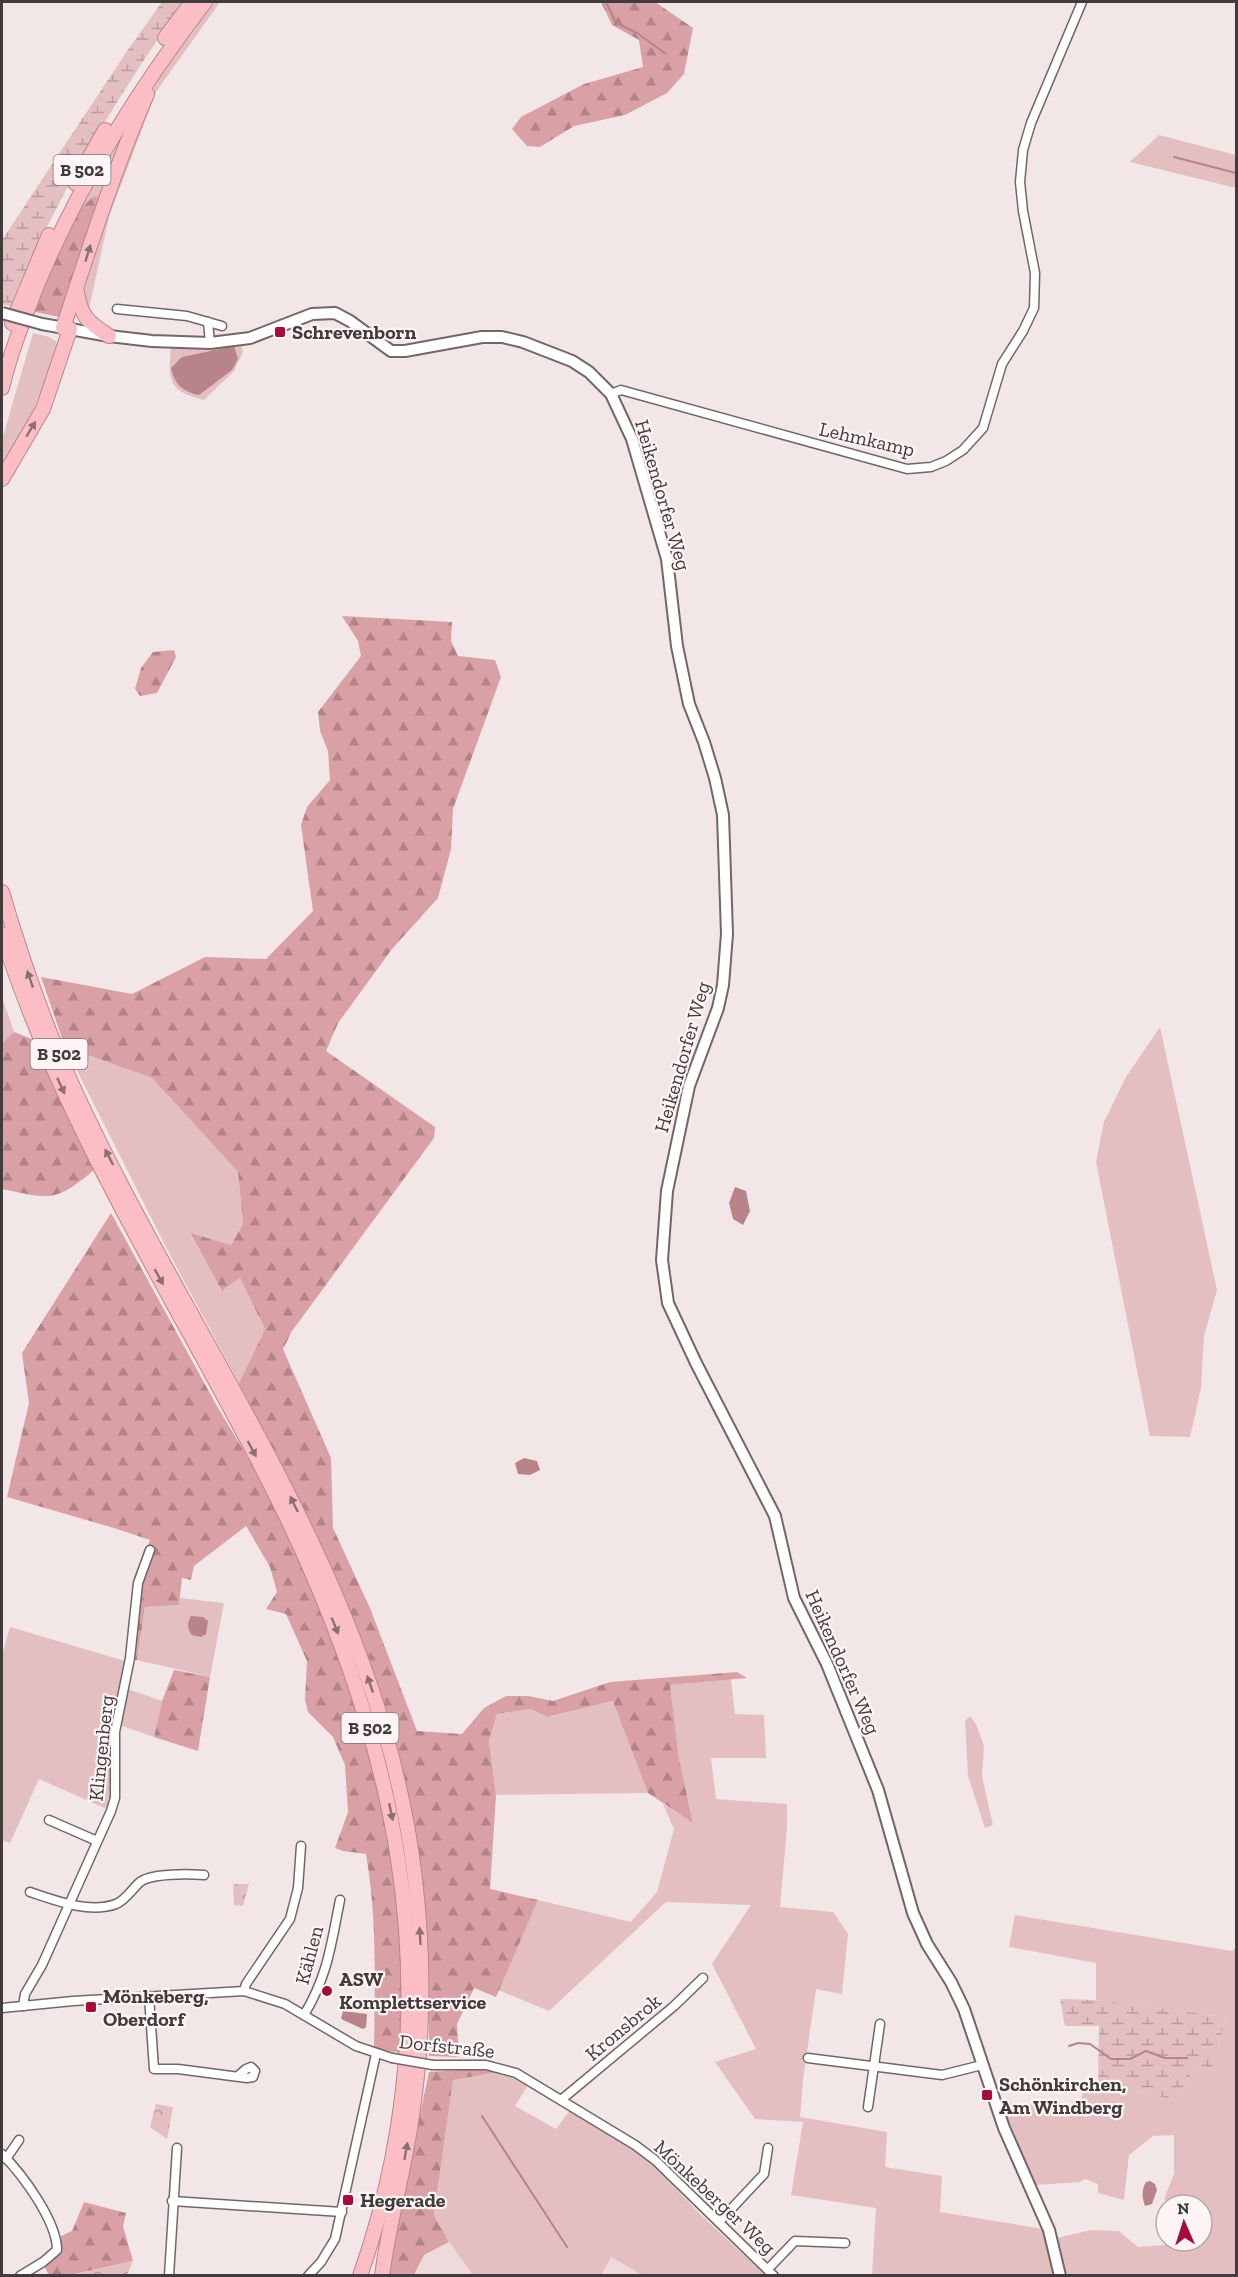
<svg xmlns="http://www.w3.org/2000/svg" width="1238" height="2277" font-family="'Zilla Slab',serif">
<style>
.built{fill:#efd9da}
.green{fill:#e4bfc2}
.forest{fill:url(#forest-firs)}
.wetland{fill:url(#wetland-marsh)}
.park{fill:url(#park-crowns)}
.water{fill:#b98489}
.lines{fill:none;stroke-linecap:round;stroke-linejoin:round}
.stream{stroke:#b98489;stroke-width:2}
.minor-casing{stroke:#726768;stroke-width:11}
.tertiary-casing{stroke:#726768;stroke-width:14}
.trunk-casing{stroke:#b9858b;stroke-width:16}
.minor{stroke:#fff;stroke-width:8}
.tertiary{stroke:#fff;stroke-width:10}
.trunk{stroke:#fbbec4;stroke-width:14}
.minor-bridge-casing{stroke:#726768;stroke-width:11;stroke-linecap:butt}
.tertiary-bridge-casing{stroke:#726768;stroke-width:14;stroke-linecap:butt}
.minor-bridge{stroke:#fff;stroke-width:8}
.tertiary-bridge{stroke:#fff;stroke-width:10}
.oneway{fill:#8b6f72}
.poi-dot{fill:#a50b3c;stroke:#fef4f5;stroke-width:2}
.labels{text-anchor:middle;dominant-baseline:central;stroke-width:4.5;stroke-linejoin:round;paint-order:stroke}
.shield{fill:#fef4f5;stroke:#7a7274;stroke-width:1.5}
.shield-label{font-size:18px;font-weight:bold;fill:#413b3c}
.poi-label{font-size:20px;font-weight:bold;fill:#413b3c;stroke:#fef4f5;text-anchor:start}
.street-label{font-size:20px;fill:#413b3c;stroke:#fef4f5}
</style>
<defs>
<pattern id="forest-firs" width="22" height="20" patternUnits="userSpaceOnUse" patternTransform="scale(1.5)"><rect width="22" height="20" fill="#d9a1a6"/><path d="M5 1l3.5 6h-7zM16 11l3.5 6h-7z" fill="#b28488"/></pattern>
<pattern id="wetland-marsh" width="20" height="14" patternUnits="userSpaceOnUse" patternTransform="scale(1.5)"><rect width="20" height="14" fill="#e4bfc2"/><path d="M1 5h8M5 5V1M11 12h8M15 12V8" fill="none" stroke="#ba9c9f"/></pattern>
<pattern id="park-crowns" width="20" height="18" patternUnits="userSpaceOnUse" patternTransform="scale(1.5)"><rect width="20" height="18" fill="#e4bfc2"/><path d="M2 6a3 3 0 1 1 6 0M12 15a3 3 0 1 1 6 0" fill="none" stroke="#ba9c9f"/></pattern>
</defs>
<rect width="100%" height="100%" fill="#f3e6e7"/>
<!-- built -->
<g class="built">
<polygon points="449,2242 473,2275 414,2276 424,2255"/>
<polygon points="611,2257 642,2275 594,2276 602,2274"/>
</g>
<!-- green -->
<g class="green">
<polygon points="211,2 220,2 156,92 109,217 88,313 83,296 106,205 149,96 165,69"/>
<polygon points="129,121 103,196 81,208"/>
<polygon points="1159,135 1236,155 1236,188 1130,162"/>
<polygon points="33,333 49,337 56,341 57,348 52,373 36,403 33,417 6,460 2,459 2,440"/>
<path d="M241,343L243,352L234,371L204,400C168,391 168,381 171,346L191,348Z"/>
<polygon points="2,997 14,1032 2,1043"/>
<polygon points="1160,1027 1217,1290 1204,1336 1201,1388 1190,1437 1150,1436 1096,1162 1104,1122 1126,1077"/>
<polygon points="65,1047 152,1078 238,1172 243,1224 231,1245 190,1234 222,1291 240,1278 265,1329 239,1383 169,1253"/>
<polygon points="180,1598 224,1603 210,1677 137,1660 145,1607 179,1605"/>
<polygon points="10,1627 125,1661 113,1797 109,1810 39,1779 10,1843 2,1840 2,1655"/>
<polygon points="731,1679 735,1714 764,1715 766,1758 711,1758 716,1799 787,1804 787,1828 780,1907 833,1912 848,1934 842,1994 816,1989 803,2080 800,2117 887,2132 885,2167 942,2176 940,2212 1043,2229 1055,2275 872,2275 876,2208 791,2195 803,2122 755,2119 715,2062 756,2049 712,1964 751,1905 666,1902 549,2011 498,1990 538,1900 631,1922 657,1892 674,1829 663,1804 693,1822 679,1758 670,1685"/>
<polygon points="125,1688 162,1701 154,1737 119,1725"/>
<polygon points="614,1701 648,1793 496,1795 489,1741 497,1714 531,1709 548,1717"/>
<polygon points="970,1716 976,1724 984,1746 982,1776 993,1825 985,1828 968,1776 965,1721"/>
<polygon points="1015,1915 1232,1951 1236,1948 1236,2275 1066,2275 1057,2238 1091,2230 1119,2231 1138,2247 1176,2244 1176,2241 1202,2241 1202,2205 1183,2205 1164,2199 1174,2174 1174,2135 1153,2136 1129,2155 1124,2200 1098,2193 1098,2184 1085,2179 1080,2182 1036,2185 1015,2144 1002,2108 1007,2102 1079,2110 1084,2086 1110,2087 1177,2100 1196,2064 1212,2068 1226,2017 1096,2000 1096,1963 1009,1947"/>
<polygon points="499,2072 528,2085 515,2106 556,2129 570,2110 633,2149 654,2166 701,2215 765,2275 642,2275 611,2257 602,2274 473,2275 449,2242 434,2215 453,2080"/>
</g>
<!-- forest -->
<g class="forest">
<polygon points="601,2 655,2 693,28 684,74 667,93 625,115 574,126 540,147 527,146 512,129 521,117 584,84 643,67 639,40 612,25"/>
<polygon points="103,196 65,318 35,312 54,263 81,208 93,197"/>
<polygon points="342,616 452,622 451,641 458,656 495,660 501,677 453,809 451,849 438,898 392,949 338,1023 326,1051 435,1127 434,1138 292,1331 283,1349 331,1458 333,1528 370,1608 417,1731 462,1734 484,1708 506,1696 528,1696 553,1701 610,1682 737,1672 747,1678 670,1685 679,1758 693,1823 648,1793 613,1701 547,1717 531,1709 497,1714 489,1741 496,1795 490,1889 538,1900 496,1997 474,1988 457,2024 459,2057 429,2056 429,1980 422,1870 399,1763 361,1642 317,1535 239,1383 265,1329 240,1278 222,1291 190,1233 231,1245 243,1224 238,1172 152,1078 65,1047 41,977 132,994 205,957 266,959 313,911 301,825 307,807 330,780 328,751 320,731 318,712 361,656 358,641"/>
<polygon points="174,650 176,657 157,693 140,696 135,689 141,668 153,652"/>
<path d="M14,1032L37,1041L94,1170C55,1203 50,1199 2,1189V1043Z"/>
<path d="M111,1213L218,1408L276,1504L341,1650L387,1813L404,1970L400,2053L374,2048C375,1983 377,1918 366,1854L343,1851L335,1848L348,1812L345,1765L333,1737L308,1712L305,1700L307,1661L286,1614L266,1609L277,1592L270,1567L246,1526L194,1566L191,1580L182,1578L179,1605L145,1607L137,1660L125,1661L135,1575L150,1540L114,1528L7,1497L29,1403L22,1353Z"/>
<polygon points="174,1670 210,1677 198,1751 154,1737 162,1701"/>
<polygon points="473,2069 499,2072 453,2080 434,2215 449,2242 424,2255 414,2275 386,2276 429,2072"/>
<polygon points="84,2202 126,2213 123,2226 133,2261 70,2275 49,2275 44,2266 58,2254 61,2236 72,2231"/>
</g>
<!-- wetland -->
<g class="wetland">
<path d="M162,2H184C115,98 57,197 10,306L2,304V240L127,51Z"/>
<polygon points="1060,1999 1096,2000 1226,2017 1212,2069 1196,2064 1177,2100 1110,2087 1098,2086 1099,2026 1065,2026"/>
</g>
<!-- park -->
<g class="park">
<polygon points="233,1884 249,1884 243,1906 234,1905"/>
<polygon points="156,2104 173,2107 167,2139 150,2127"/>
<polygon points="133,2261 127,2275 70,2275"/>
</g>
<!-- water -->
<g class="water">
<path d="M234,346L238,359L232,370L199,395C183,392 174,384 171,368L182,357Z"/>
<polygon points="735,1187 746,1191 750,1211 743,1225 733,1219 729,1203"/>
<polygon points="524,1458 537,1461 540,1470 530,1475 518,1474 515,1463"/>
<path d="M191,1616L203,1617L208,1621L206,1634L201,1637L192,1635C187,1629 187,1623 191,1616Z"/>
<polygon points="343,2011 367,2014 366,2027 363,2029 343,2020 341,2018"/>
<path d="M1150,2181L1155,2184L1157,2190L1152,2204L1145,2206C1142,2197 1141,2191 1146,2182Z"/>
</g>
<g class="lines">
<!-- stream -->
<g class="stream">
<polyline points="606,2 616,23 637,33 666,54"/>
<polyline points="1174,157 1236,173"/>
<polyline points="1069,2046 1078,2043 1090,2044 1111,2059 1130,2059 1146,2051 1165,2058 1187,2058"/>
<polyline points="482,2116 567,2247"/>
</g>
<!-- minor casing -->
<g class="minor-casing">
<g id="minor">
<polyline points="117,309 187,316 222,326"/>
<polyline points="208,322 210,343"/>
<polyline points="611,394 621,390 907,469 931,467 946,461 963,450 983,428 1002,364 1023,331 1034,308 1035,273 1023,211 1020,182 1023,150 1031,123 1082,2"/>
<polyline points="49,1820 97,1841"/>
<path d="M30,1892C54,1900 89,1914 116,1904C126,1900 132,1889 140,1882C152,1873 189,1874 204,1875"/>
<polyline points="244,1991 246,1984 290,1919 298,1888 301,1846"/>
<polyline points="149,1996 154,2069 178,2069 247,2078 253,2077 255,2071 251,2067 246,2069 238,2076"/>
<polyline points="23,2006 25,1994 42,1965 111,1811 115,1798 115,1732 130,1658 138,1583 150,1550"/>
<polyline points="2,2008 73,2001 244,1991 285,2004 356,2046 392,2058"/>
<path d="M304,2015C328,1975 331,1945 340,1900"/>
<polyline points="808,2058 942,2075 982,2065"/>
<polyline points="433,2065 486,2065 516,2073 635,2145 655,2160 774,2276"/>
<polyline points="561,2100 674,2006 703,1978"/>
<polyline points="868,2107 880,2024"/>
<path d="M2,2154C22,2174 57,2221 57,2250L43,2262L20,2276"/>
<polyline points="6,2159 19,2140"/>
<polyline points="172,2201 342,2212"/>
<polyline points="719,2222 764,2174 768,2148"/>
<polyline points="768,2269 795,2241 845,2243"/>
<polyline points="169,2276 177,2148"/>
<polyline points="308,2276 321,2262 335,2239 376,2054"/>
</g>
</g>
<!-- tertiary casing -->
<g class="tertiary-casing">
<polyline id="tertiary" points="42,324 109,336 152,341 210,343 250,338 312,314 335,313 350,321 391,351 405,351 482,337 502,337 523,342 572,361 589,372 611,394 632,439 667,559 677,646 689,704 704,742 715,778 723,815 727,934 723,985 718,1008 689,1086 667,1191 662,1260 668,1303 696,1363 775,1516 794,1598 827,1664 878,1790 913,1913 927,1944 951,1982 964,2009 1004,2128 1049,2230 1060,2276"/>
</g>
<!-- trunk casing -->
<g class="trunk-casing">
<g id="trunk">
<polyline points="165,38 192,2"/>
<polyline points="75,183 105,130"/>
<path d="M77,292C81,317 88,322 109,336"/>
<polyline points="12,323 49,235"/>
<path d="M63,328C89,249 114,170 147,94"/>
<path d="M2,388C10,354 23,321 36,288C78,185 137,91 205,2"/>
<polyline points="2,479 43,409 70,329"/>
<path d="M2,892C18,946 36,1000 58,1053C176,1328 380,1572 415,1879C424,1957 424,2037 412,2115C405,2169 389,2221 382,2276"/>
<path d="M2,934C62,1122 169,1289 260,1464C395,1723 460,1991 360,2276"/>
</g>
</g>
<!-- minor -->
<use href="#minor" class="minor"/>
<!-- tertiary -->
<use href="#tertiary" class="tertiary"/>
<!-- trunk -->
<use href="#trunk" class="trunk"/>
<!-- minor-bridge casing -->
<g class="minor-bridge-casing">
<polyline id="minor-bridge" points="392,2058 433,2065"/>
</g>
<!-- tertiary-bridge casing -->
<g class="tertiary-bridge-casing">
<polyline id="tertiary-bridge" points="2,313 42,324"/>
</g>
<!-- minor-bridge -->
<use href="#minor-bridge" class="minor-bridge"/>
<!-- tertiary-bridge -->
<use href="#tertiary-bridge" class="tertiary-bridge"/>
</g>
<!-- one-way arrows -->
<defs><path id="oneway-solid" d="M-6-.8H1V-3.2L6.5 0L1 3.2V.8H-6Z" transform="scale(1.5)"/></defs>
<g class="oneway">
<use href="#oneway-solid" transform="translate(88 253) rotate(-73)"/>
<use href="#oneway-solid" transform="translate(31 429) rotate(-59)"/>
<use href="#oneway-solid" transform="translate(30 979) rotate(-109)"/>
<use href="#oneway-solid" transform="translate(61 1086) rotate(65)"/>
<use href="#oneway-solid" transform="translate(109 1157) rotate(-117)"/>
<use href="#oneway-solid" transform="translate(159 1277) rotate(61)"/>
<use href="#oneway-solid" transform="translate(252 1449) rotate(62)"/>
<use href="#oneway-solid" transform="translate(294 1504) rotate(-116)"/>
<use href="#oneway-solid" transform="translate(335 1626) rotate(68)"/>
<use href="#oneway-solid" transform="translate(370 1684) rotate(-109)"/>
<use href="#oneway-solid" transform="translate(391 1812) rotate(78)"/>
<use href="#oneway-solid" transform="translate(420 1936) rotate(-93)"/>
<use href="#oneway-solid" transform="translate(406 2151) rotate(-80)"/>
</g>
<!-- markers -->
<g class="poi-dot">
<rect x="274" y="326" width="12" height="12" rx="3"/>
<circle cx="327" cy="1991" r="6"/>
<rect x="85" y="2001" width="12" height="12" rx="3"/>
<rect x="981" y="2089" width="12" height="12" rx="3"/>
<rect x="342" y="2194" width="12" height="12" rx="3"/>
</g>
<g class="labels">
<!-- shield labels -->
<g class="shield">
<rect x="53.5" y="155" width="57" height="30" rx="4.5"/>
<rect x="30.5" y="1039" width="57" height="30" rx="4.5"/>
<rect x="341.5" y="1713" width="57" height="30" rx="4.5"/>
</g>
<g class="shield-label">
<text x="82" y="170">B 502</text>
<text x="59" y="1054">B 502</text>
<text x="370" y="1728">B 502</text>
</g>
<!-- poi labels -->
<g class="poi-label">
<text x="292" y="332">Schrevenborn</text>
<text x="339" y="1979">ASW<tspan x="339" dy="23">Komplettservice</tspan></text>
<text x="103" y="1996">Mönkeberg,<tspan x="103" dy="23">Oberdorf</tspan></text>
<text x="999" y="2084">Schönkirchen,<tspan x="999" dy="23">Am Windberg</tspan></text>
<text x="360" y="2200">Hegerade</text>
</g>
<!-- street labels -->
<g class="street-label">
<text transform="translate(867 439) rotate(13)">Lehmkamp</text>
<text transform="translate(663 495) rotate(74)">Heikendorfer Weg</text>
<text transform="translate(682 1057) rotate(-74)">Heikendorfer Weg</text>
<text transform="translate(843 1662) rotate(66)">Heikendorfer Weg</text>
<text transform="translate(101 1748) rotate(-84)">Klingenberg</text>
<text transform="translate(309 1955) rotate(-75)">Kählen</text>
<text transform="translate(623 2027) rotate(-40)">Kronsbrok</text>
<text transform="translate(447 2046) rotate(6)">Dorfstraße</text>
<text transform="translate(715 2197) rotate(43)">Mönkeberger Weg</text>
</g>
</g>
<!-- border -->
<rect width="1238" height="2277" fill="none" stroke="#413b3c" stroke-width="6"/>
<!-- north arrow -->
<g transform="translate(1184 2223) rotate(357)"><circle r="28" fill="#fef4f5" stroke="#b2aaab" stroke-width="1.5"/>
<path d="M0-4.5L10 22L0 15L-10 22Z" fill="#a50b3c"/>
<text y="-9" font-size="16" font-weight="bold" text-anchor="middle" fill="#413b3c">N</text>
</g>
</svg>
